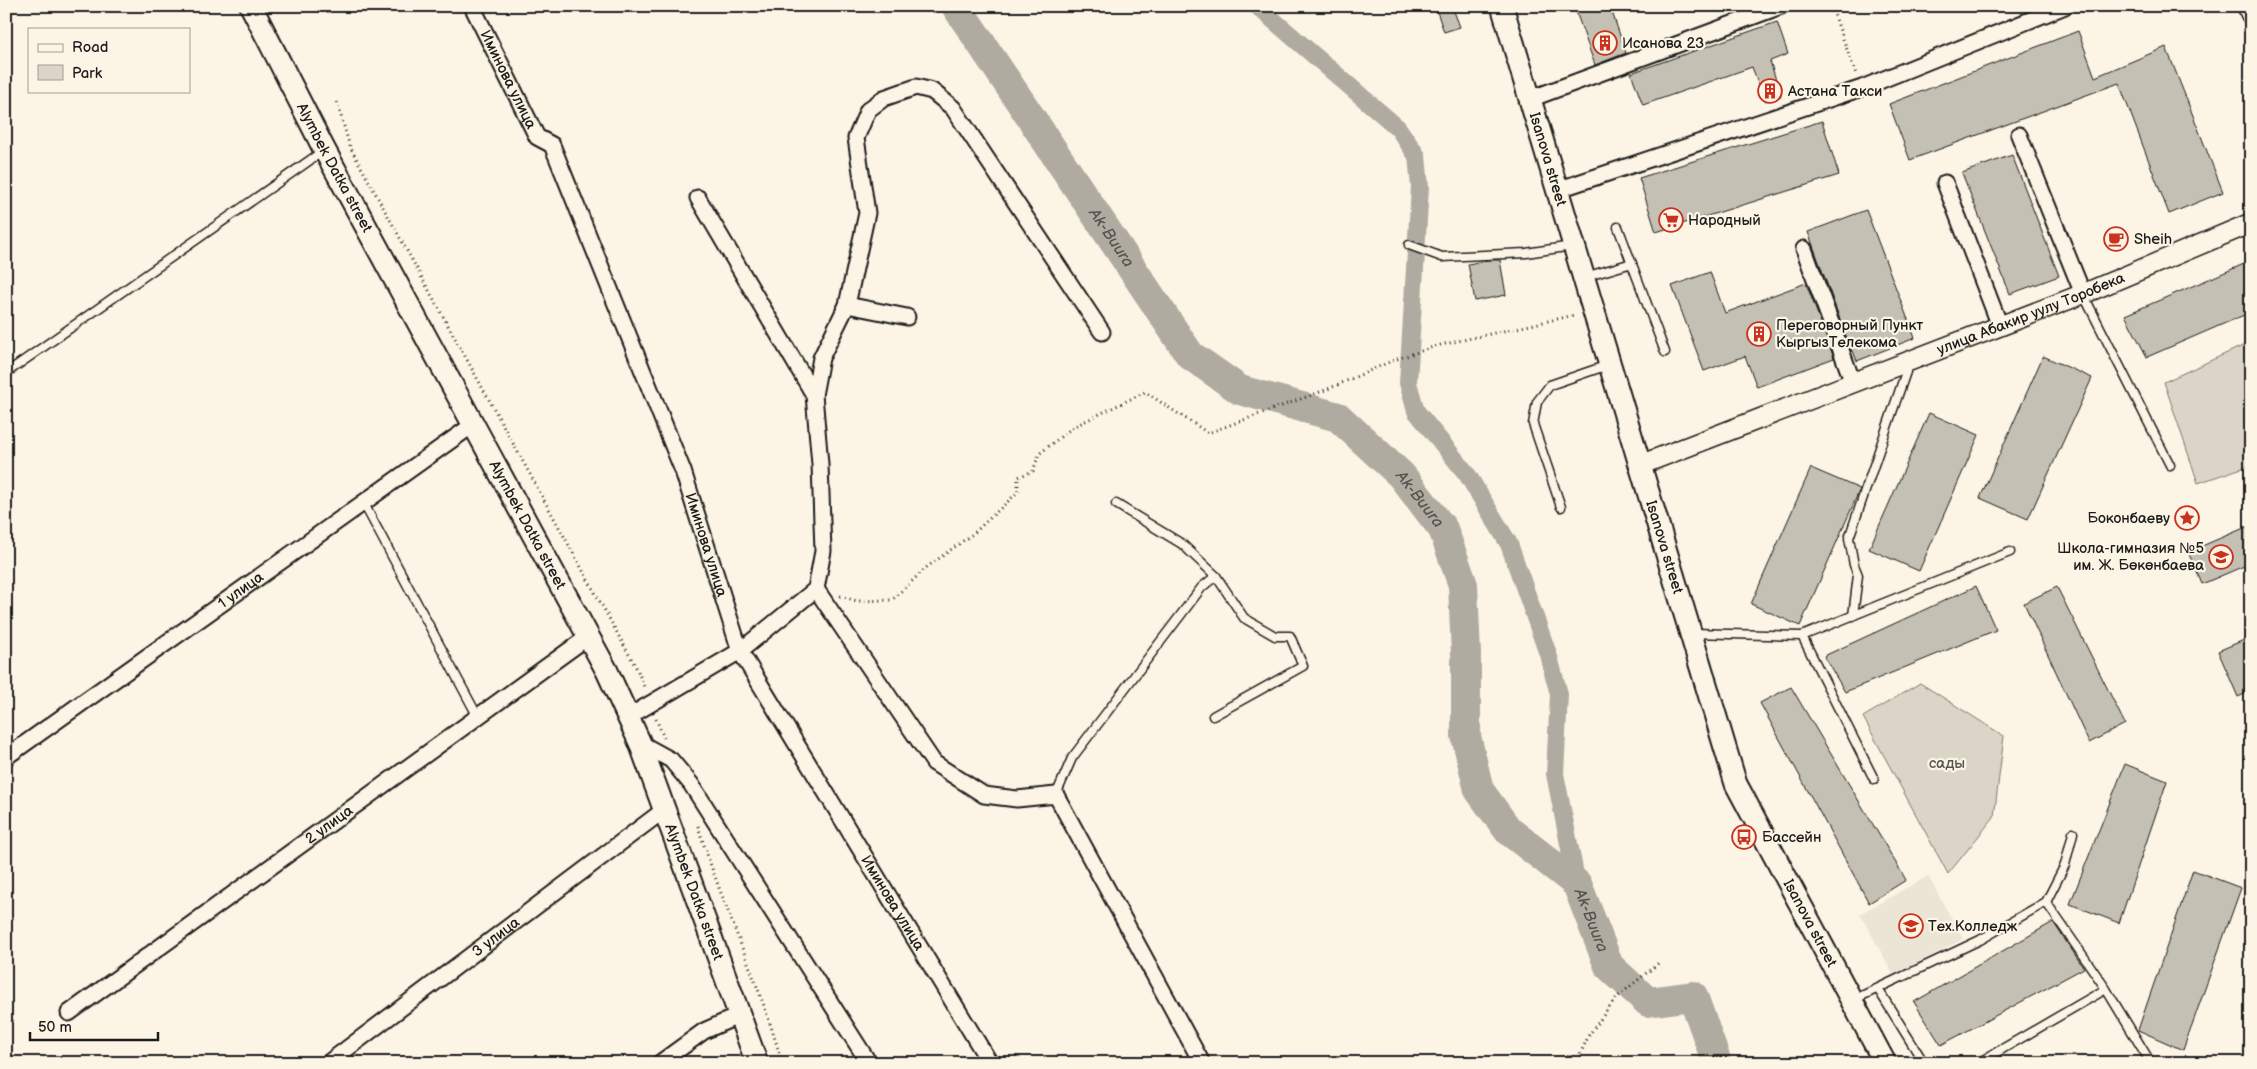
<svg xmlns="http://www.w3.org/2000/svg" width="2257" height="1069" font-family="'Balsamiq Sans',sans-serif">
<style>
.built{fill:#ebe5d6}
.green{fill:#dbd5c8;stroke:#7c7872}
.lines{fill:none;stroke-linecap:round;stroke-linejoin:round}
.canal{stroke:#b0aba1;stroke-width:18}
.river{stroke:#b0aba1;stroke-width:30}
.building{fill:#c4c0b3;stroke:#1c1c1c}
.service-casing{stroke:#1c1c1c;stroke-width:11}
.minor-casing{stroke:#1c1c1c;stroke-width:19}
.tertiary-casing{stroke:#1c1c1c;stroke-width:22}
.secondary-casing{stroke:#1c1c1c;stroke-width:25}
.path{stroke:#1c1c1c;stroke-width:3;stroke-dasharray:1 4;stroke-linecap:butt}
.service{stroke:#fcf5e5;stroke-width:8}
.minor{stroke:#fcf5e5;stroke-width:15}
.tertiary{stroke:#fcf5e5;stroke-width:19}
.secondary{stroke:#fcf5e5;stroke-width:21}
.labels{text-anchor:middle;dominant-baseline:central;stroke-width:4.5;stroke-linejoin:round;paint-order:stroke}
.poi-label{font-size:15px;fill:#1c1c1c;stroke:#fcf5e5;text-anchor:start}
.street-label{font-size:15px;fill:#1c1c1c;stroke:#fcf5e5}
.park-label{font-size:15px;fill:#555450;stroke:#fcf5e5}
.water-label{font-size:16px;font-style:italic;fill:#575551;stroke:#fcf5e5}
</style>
<rect width="100%" height="100%" fill="#fcf5e5"/>
<filter id="ink" filterUnits="userSpaceOnUse"><feTurbulence type="fractalNoise" baseFrequency=".02" numOctaves="2"/><feDisplacementMap in="SourceGraphic" scale="10" xChannelSelector="R" yChannelSelector="G"/><feConvolveMatrix kernelMatrix="1 2 1 2 8 2 1 2 1" color-interpolation-filters="sRGB"/></filter>
<g filter="url(#ink)">
<!-- built -->
<polygon class="built" points="1928,876 1963,939 1894,976 1860,914"/>
<!-- green -->
<g class="green">
<polygon points="2251,342 2251,465 2198,483 2164,382"/>
<polygon points="1920,683 2004,736 1994,817 1948,874 1863,717"/>
</g>
<g class="lines">
<!-- canal -->
<polyline class="canal" points="1257,6 1398,128 1417,156 1420,187 1408,383 1416,411 1467,474 1509,544 1548,654 1559,694 1555,774 1577,884"/>
<!-- river -->
<path class="river" id="s1" d="M956,6L1190,355L1240,390L1338,417L1401,475L1443,529L1463,585L1466,655V736L1479,790L1508,830L1577,884L1609,966L1648,1002L1693,996L1717,1063"/>
</g>
<!-- building -->
<g class="building">
<polygon points="1435,6 1452,6 1460,27 1444,32"/>
<polygon points="1574,6 1610,6 1626,53 1595,65"/>
<polygon points="1777,22 1788,54 1770,61 1781,96 1765,101 1752,67 1643,105 1631,73"/>
<polygon points="2078,31 2095,77 2166,47 2223,192 2169,214 2119,83 1910,160 1889,104"/>
<polygon points="1822,121 1839,175 1656,232 1639,178"/>
<polygon points="2012,155 2059,276 2010,294 1962,173"/>
<polygon points="1866,210 1915,338 1857,361 1853,351 1852,352 1808,232"/>
<polygon points="1488,260 1500,260 1506,295 1475,301 1468,264"/>
<polygon points="2251,261 2251,312 2147,357 2125,315"/>
<polygon points="1710,272 1725,313 1806,283 1834,358 1757,387 1745,356 1704,371 1672,286"/>
<polygon points="2043,356 2092,378 2028,519 1980,498"/>
<polygon points="1929,413 1979,435 1919,571 1869,549"/>
<polygon points="1811,468 1860,489 1800,626 1751,604"/>
<polygon points="2251,525 2251,563 2202,584 2188,552"/>
<polygon points="1976,586 1996,630 1845,692 1824,656"/>
<polygon points="2057,587 2125,724 2089,743 2024,603"/>
<polygon points="2251,637 2251,691 2238,697 2218,651"/>
<polygon points="1791,687 1906,880 1869,903 1760,703"/>
<polygon points="2125,764 2167,781 2119,923 2070,904"/>
<polygon points="2193,870 2241,888 2183,1050 2138,1030"/>
<polygon points="2053,922 2084,968 1941,1045 1914,1002"/>
</g>
<g class="lines">
<!-- service casing -->
<g class="service-casing">
<g id="service">
<polyline points="1618,227 1665,352"/>
<polyline points="1409,245 1442,257 1526,253 1572,246"/>
<polyline points="1585,277 1632,263"/>
<polyline points="2083,294 2170,465"/>
<polyline points="6,373 323,151"/>
<polyline points="363,502 478,717"/>
<polyline points="1116,504 1182,544 1216,576 1244,618 1275,636 1290,636 1303,666 1213,716"/>
<polyline points="1561,507 1533,424 1537,402 1550,385 1608,365"/>
<polyline points="1853,616 1858,575 1854,565 1849,538 1909,363"/>
<polyline points="1692,633 1802,636 2010,552"/>
<polyline points="1802,636 1874,779"/>
<polyline points="1056,795 1072,758 1202,587 1216,576"/>
<polyline points="2046,902 2106,989 2151,1063"/>
<polyline points="1878,989 1924,1063"/>
<polyline points="1853,1000 1980,940 2046,902 2065,865 2073,833"/>
<polyline points="1978,1063 2106,989"/>
</g>
</g>
<!-- minor casing -->
<g class="minor-casing">
<g id="minor">
<path id="s2" d="M472,6L537,137L552,145L683,471L740,651L990,1063"/>
<polyline points="1530,99 1781,6"/>
<polyline points="2019,135 2083,294"/>
<polyline points="1945,183 2000,326"/>
<polyline points="1557,190 1862,88 2065,6"/>
<polyline points="698,198 814,395"/>
<polyline points="1804,249 1853,383"/>
<polyline points="847,305 907,317"/>
<polyline points="816,589 934,763 984,795 1017,799 1056,795 1202,1063"/>
<polyline points="628,717 740,651 816,589 823,551 820,464 814,395 821,358 847,305 867,213 856,138 868,110 884,98 916,87 932,91 953,108 1102,332"/>
<polyline points="640,743 671,760 691,784 869,1063"/>
<path id="s3" d="M6,757L474,424"/>
<path id="s4" d="M69,1013L589,636"/>
<path id="s5" d="M328,1063L664,810"/>
<polyline points="660,1063 704,1031 740,1015"/>
</g>
</g>
<!-- tertiary casing -->
<g class="tertiary-casing">
<g id="tertiary">
<polyline points="2247,6 2251,15"/>
<path id="s6" d="M1640,465L2083,294L2251,223"/>
</g>
</g>
<!-- secondary casing -->
<g class="secondary-casing">
<g id="secondary">
<path id="s7" d="M251,6L324,149L607,671L640,743L757,1063"/>
<path id="s8" d="M1502,6L1736,784L1885,1063"/>
</g>
</g>
<!-- path -->
<g class="path">
<polyline points="1831,6 1856,74"/>
<polyline points="337,102 350,147 637,669 645,689"/>
<polyline points="840,596 857,601 892,600 927,567 974,533 1018,492 1018,477 1033,471 1039,454 1073,427 1145,392 1208,433 1328,389 1394,360 1436,346 1575,315"/>
<polyline points="656,719 664,738"/>
<path d="M698,826C722,906 760,982 782,1063"/>
<polyline points="1576,1063 1589,1035 1616,998 1661,961"/>
</g>
<!-- service -->
<use href="#service" class="service"/>
<!-- minor -->
<use href="#minor" class="minor"/>
<!-- tertiary -->
<use href="#tertiary" class="tertiary"/>
<!-- secondary -->
<use href="#secondary" class="secondary"/>
</g>
</g>
<!-- icons -->
<defs>
<g id="building-ring" transform="scale(1.25)"><circle r="9.5" fill="#fcf5e5" stroke="#c8321e" stroke-width="1.5"/><path d="M-4-6H4V6H1V3H-1V6H-4ZM-2.5-4.3h1.7v1.8h-1.7ZM.8-4.3h1.7v1.8H.8ZM-2.5-1h1.7V.8h-1.7ZM.8-1h1.7V.8H.8Z" fill="#c8321e"/></g>
<g id="supermarket-ring" transform="scale(1.25)"><circle r="9.5" fill="#fcf5e5" stroke="#c8321e" stroke-width="1.5"/><path d="M-6-5.5h2.5l.6 2H6L4.5 2H-2.5L-4.4-4H-6ZM-1.5 3.2a1.3 1.3 0 1 0 .1 0ZM3 3.2a1.3 1.3 0 1 0 .1 0Z" fill="#c8321e"/></g>
<g id="cafe-ring" transform="scale(1.25)"><circle r="9.5" fill="#fcf5e5" stroke="#c8321e" stroke-width="1.5"/><path d="M-5.5-4.5H6V0H3Q3 3.5 0 3.5H-2.5Q-5.5 3.5-5.5 0ZM3-3.2v2h1.7v-2ZM-6 4.5H4V6H-6Z" fill="#c8321e"/></g>
<g id="sight-ring" transform="scale(1.25)"><circle r="9.5" fill="#fcf5e5" stroke="#c8321e" stroke-width="1.5"/><path d="M0-6L1.8-2.2L6-1.7L2.9 1.2L3.7 5.4L0 3.3L-3.7 5.4L-2.9 1.2L-6-1.7L-1.8-2.2Z" fill="#c8321e"/></g>
<g id="school-ring" transform="scale(1.25)"><circle r="9.5" fill="#fcf5e5" stroke="#c8321e" stroke-width="1.5"/><path d="M0-5L7-2L0 1L-7-2ZM-4 1L0 2.5L4 1V4Q0 6-4 4Z" fill="#c8321e"/></g>
<g id="bus-ring" transform="scale(1.25)"><circle r="9.5" fill="#fcf5e5" stroke="#c8321e" stroke-width="1.5"/><path d="M-5-6H5V4H4V6H2V4H-2V6H-4V4H-5ZM-3.5-4V0h7V-4ZM-3.5 1.2v1.5H-2V1.2ZM2 1.2v1.5H3.5V1.2Z" fill="#c8321e"/></g>
<g id="university-ring" transform="scale(1.25)"><circle r="9.5" fill="#fcf5e5" stroke="#c8321e" stroke-width="1.5"/><path d="M0-5L7-2L0 1L-7-2ZM-4 1L0 2.5L4 1V4Q0 6-4 4Z" fill="#c8321e"/></g>
</defs>
<g fill-rule="evenodd">
<use href="#building-ring" x="1605" y="43"/>
<use href="#building-ring" x="1770" y="91"/>
<use href="#supermarket-ring" x="1671" y="220"/>
<use href="#cafe-ring" x="2116" y="239"/>
<use href="#building-ring" x="1759" y="334"/>
<use href="#sight-ring" x="2187" y="518"/>
<use href="#school-ring" x="2221" y="557"/>
<use href="#bus-ring" x="1744" y="837"/>
<use href="#university-ring" x="1911" y="926"/>
</g>
<g class="labels">
<!-- poi labels -->
<g class="poi-label">
<text x="1622" y="43">Исанова 23</text>
<text x="1788" y="91">Астана Такси</text>
<text x="1688" y="220">Народный</text>
<text x="2134" y="239">Sheih</text>
<text x="1776" y="325">Переговорный Пункт<tspan x="1776" dy="17">КыргызТелекома</tspan></text>
<text x="2170" y="518" text-anchor="end">Боконбаеву</text>
<text x="2204" y="548" text-anchor="end">Школа-гимназия №5<tspan x="2204" dy="17">им. Ж. Бөкөнбаева</tspan></text>
<text x="1762" y="837">Бассейн</text>
<text x="1928" y="926">Тех.Колледж</text>
</g>
<!-- street labels -->
<g class="street-label">
<text stroke="none"><textPath href="#s2" startOffset="82">Иминова улица</textPath></text>
<text stroke="none"><textPath href="#s8" startOffset="160">Isanova street</textPath></text>
<text stroke="none"><textPath href="#s7" startOffset="182">Alymbek Datka street</textPath></text>
<text stroke="none"><textPath href="#s6" startOffset="419">улица Абакир уулу Торобека</textPath></text>
<text stroke="none"><textPath href="#s7" startOffset="588">Alymbek Datka street</textPath></text>
<text stroke="none"><textPath href="#s2" startOffset="592">Иминова улица</textPath></text>
<text stroke="none"><textPath href="#s8" startOffset="565">Isanova street</textPath></text>
<text stroke="none"><textPath href="#s3" startOffset="288">1 улица</textPath></text>
<text stroke="none"><textPath href="#s4" startOffset="321">2 улица</textPath></text>
<text stroke="none"><textPath href="#s7" startOffset="992">Alymbek Datka street</textPath></text>
<text stroke="none"><textPath href="#s2" startOffset="998">Иминова улица</textPath></text>
<text stroke="none"><textPath href="#s8" startOffset="970">Isanova street</textPath></text>
<text stroke="none"><textPath href="#s5" startOffset="210">3 улица</textPath></text>
</g>
<!-- park labels -->
<g class="park-label">
<text x="1947" y="763">сады</text>
</g>
<!-- water labels -->
<g class="water-label">
<text stroke="none"><textPath href="#s1" startOffset="279">Ak-Buura</textPath></text>
<text stroke="none"><textPath href="#s1" startOffset="699">Ak-Buura</textPath></text>
<text stroke="none"><textPath href="#s1" startOffset="1179">Ak-Buura</textPath></text>
</g>
</g>
<!-- margin -->
<rect width="2257" height="1069" fill="none" stroke="#fcf5e5" stroke-width="25"/>
<rect x="12" y="12" width="2232" height="1044" fill="none" stroke="#1c1c1c" stroke-width="2" filter="url(#ink)"/>
<!-- legend -->
<rect x="28" y="28" width="162" height="65" fill="#fcf5e5" stroke="#a29e95"/>
<rect x="38" y="44" width="25" height="8" fill="#fcf5e5" stroke="#a29e95"/>
<text x="72" y="52" font-size="15" fill="#1c1c1c">Road</text>
<rect x="38" y="65" width="25" height="15" fill="#dbd5c8" stroke="#a29e95"/>
<text x="72" y="78" font-size="15" fill="#1c1c1c">Park</text>
<!-- scale -->
<path d="M30 1032v8h128v-8" fill="none" stroke="#1c1c1c" stroke-width="2.5"/>
<text x="38" y="1032" font-size="15" fill="#1c1c1c" stroke="#fcf5e5" stroke-width="4" paint-order="stroke">50 m</text>
</svg>
